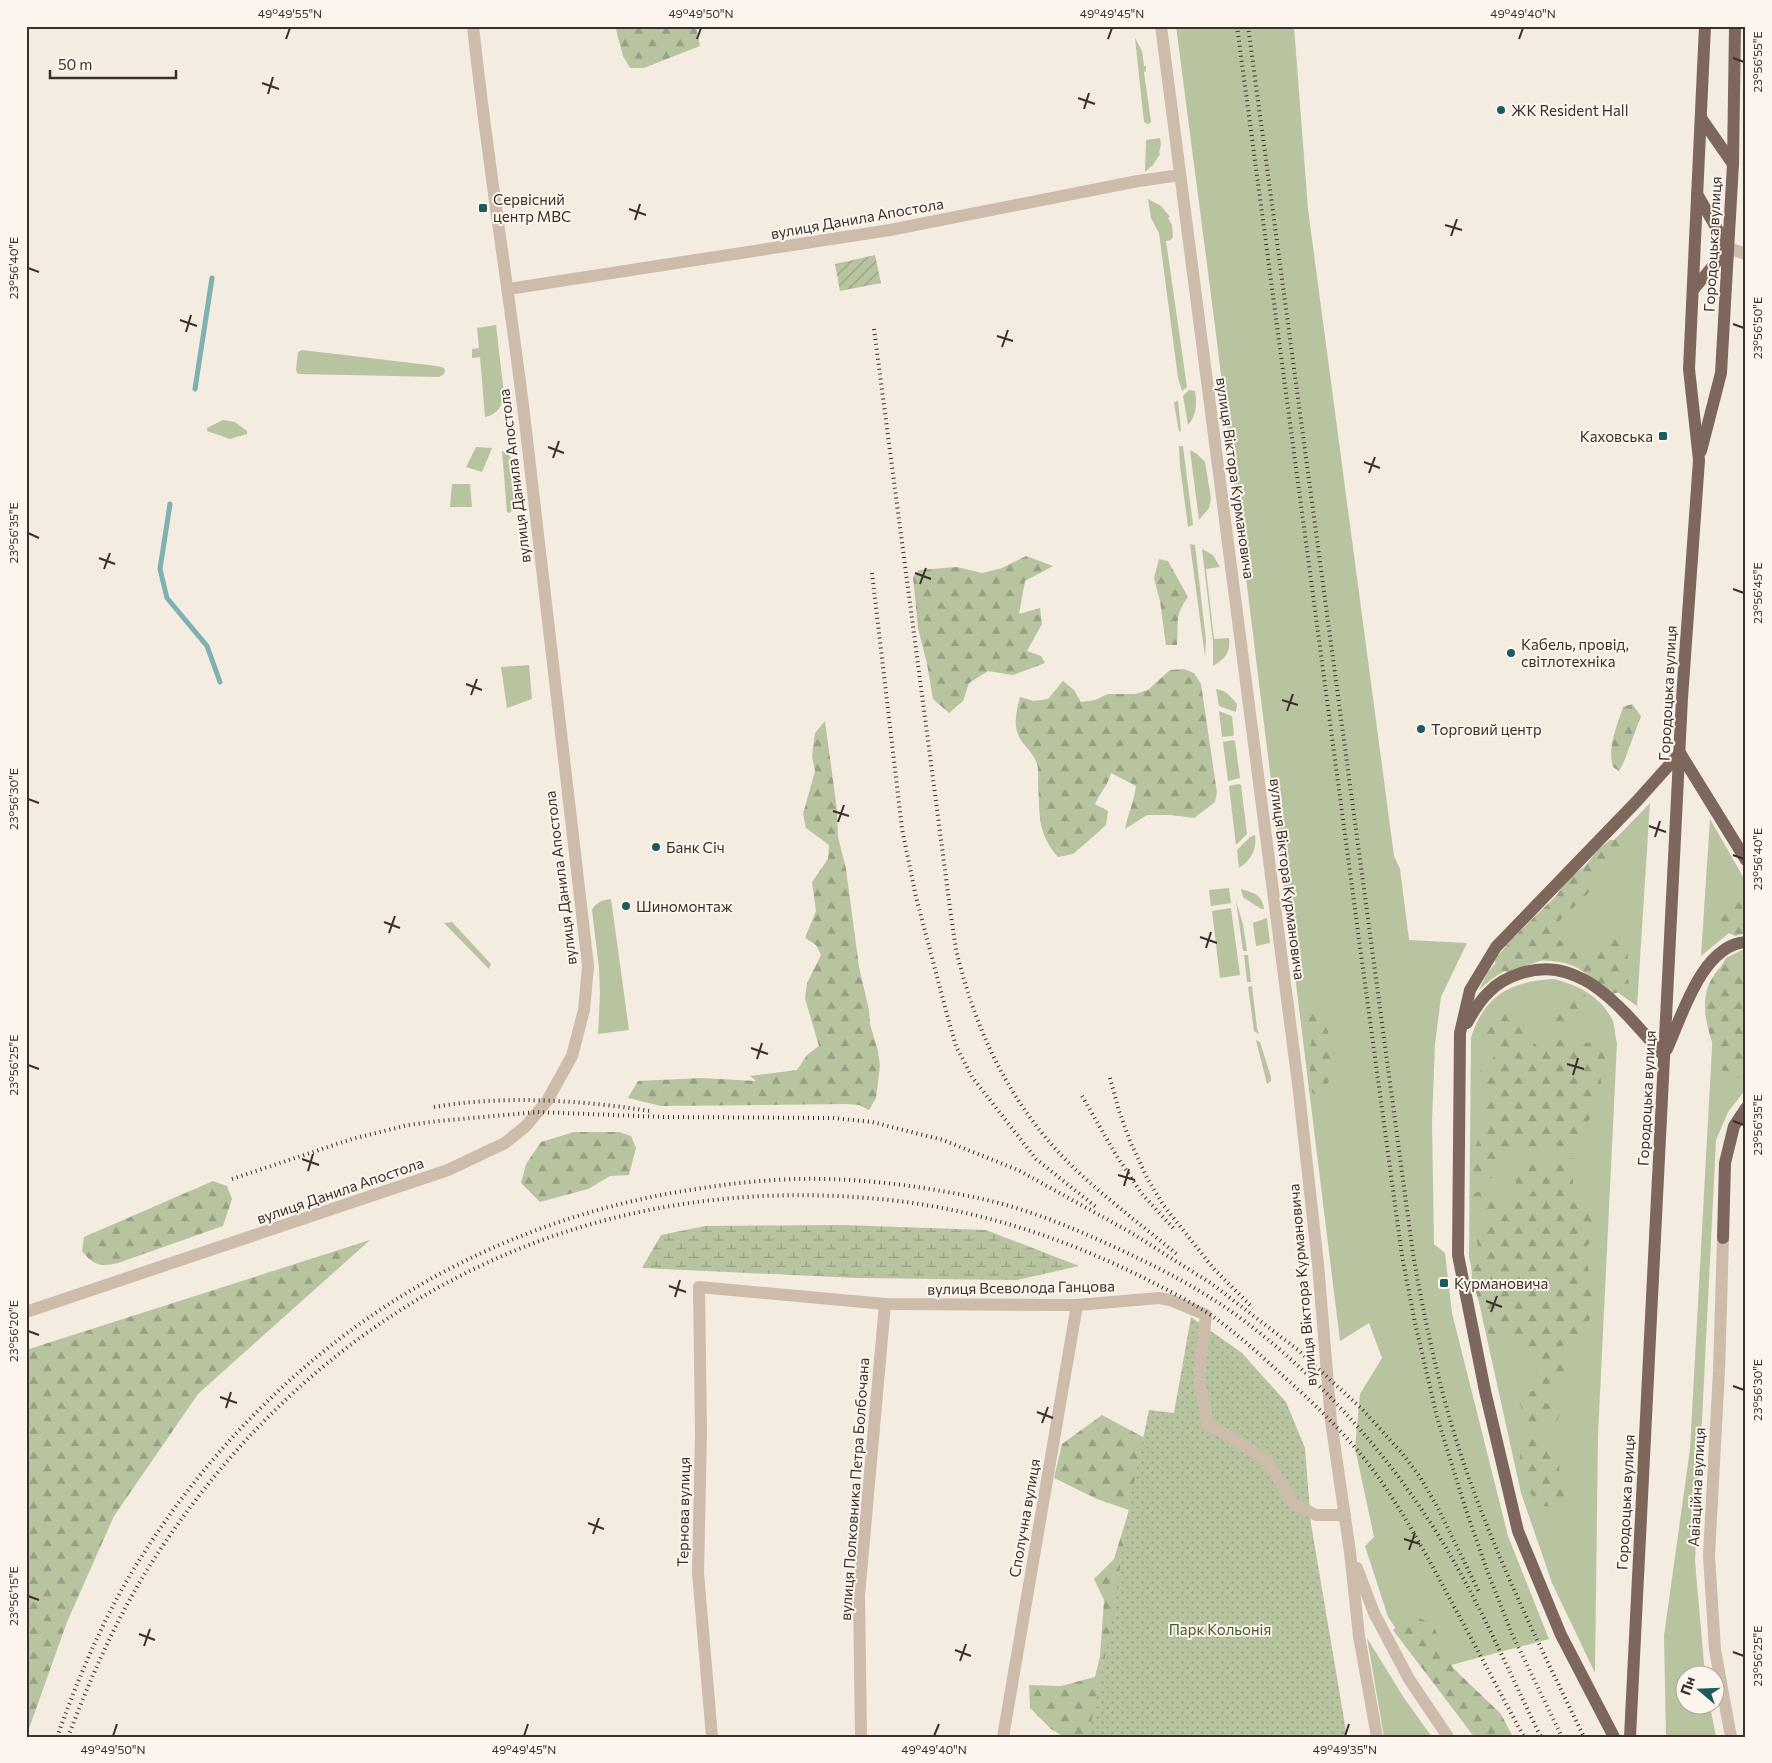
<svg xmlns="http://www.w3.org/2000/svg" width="1772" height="1763" font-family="Commissioner,sans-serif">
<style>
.grass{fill:#b8c4a0}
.forest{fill:url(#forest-firs)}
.wetland{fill:url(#wetland-marsh)}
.park{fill:url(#park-dots)}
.garden{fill:url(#garden-furrows)}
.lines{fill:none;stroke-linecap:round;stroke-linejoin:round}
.stream{stroke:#7fb0b2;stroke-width:5}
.minor{stroke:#cdbbac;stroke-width:12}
.tertiary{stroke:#cdbbac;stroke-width:12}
.primary{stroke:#7d675c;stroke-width:12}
.rail{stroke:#3b302b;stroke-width:4;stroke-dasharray:1 4;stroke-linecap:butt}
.ticks{fill:none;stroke:#3b302b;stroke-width:2}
.poi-dot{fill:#1f5a5e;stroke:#fbf5ee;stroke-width:2}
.labels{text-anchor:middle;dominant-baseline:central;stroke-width:4;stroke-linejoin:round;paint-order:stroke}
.poi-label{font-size:15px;fill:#3b302b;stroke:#fbf5ee;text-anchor:start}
.street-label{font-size:15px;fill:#3b302b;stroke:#fbf5ee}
.park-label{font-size:15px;fill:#4a5a2e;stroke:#fbf5ee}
.neatline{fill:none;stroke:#3b302b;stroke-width:2}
.ticks-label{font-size:12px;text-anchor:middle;fill:#3b302b}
</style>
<defs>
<pattern id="forest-firs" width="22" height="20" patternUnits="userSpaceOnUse" patternTransform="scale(1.25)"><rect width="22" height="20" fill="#b8c4a0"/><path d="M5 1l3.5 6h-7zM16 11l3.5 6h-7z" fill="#97a083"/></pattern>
<pattern id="wetland-marsh" width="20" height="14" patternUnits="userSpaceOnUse" patternTransform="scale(1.25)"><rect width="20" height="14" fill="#b8c4a0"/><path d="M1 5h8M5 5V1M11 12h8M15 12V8" fill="none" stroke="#97a083"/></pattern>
<pattern id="park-dots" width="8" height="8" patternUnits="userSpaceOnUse" patternTransform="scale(1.25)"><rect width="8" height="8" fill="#b8c4a0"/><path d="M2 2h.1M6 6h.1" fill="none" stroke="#97a083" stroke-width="1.8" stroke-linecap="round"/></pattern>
<pattern id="garden-furrows" width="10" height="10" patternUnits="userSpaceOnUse" patternTransform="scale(1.25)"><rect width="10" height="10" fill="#b8c4a0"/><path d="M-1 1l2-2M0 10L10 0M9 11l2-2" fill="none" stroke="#97a083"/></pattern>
</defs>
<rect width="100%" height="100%" fill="#f4ebe1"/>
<!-- grass -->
<g class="grass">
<polygon points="1176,26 1294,26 1308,209 1394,856 1400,869 1409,940 1467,943 1441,997 1435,1044 1432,1122 1434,1244 1445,1253 1452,1313 1508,1536 1549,1639 1425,1672 1388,1617 1365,1546 1374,1537 1355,1448 1360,1394 1382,1358 1369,1323 1340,1341 1215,326"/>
<polygon points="1135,38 1142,51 1144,66 1146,66 1146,71 1144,72 1151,122 1148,124 1144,122"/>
<polygon points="1160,138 1161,145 1159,152 1160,154 1153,165 1145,172 1146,140"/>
<polygon points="1148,199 1161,206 1170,217 1168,218 1172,225 1173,237 1171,240 1166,241 1187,387 1182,391 1178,378 1159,233 1151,218"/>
<path d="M496,325L504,394C503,405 497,415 485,417L480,357L472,358V349L479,348L477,328Z"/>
<polygon points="302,350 437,366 444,368 445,371 444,374 439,377 300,374 297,373 296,369 298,352"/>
<path d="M1189,390L1195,391C1197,403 1197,415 1188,425L1183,396Z"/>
<polygon points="1178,400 1181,431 1179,432 1174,403"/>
<polygon points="223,420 235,422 247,431 247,434 230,439 207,431 207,428"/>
<polygon points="1179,446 1183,446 1193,525 1188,527 1180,466"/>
<polygon points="476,447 492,448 482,472 466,467"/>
<polygon points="1190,450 1197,454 1205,462 1211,499 1209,508 1199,520"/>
<polygon points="502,451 507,453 513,460 517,501 514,509 509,513 507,512"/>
<polygon points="452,484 470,484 472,507 450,507"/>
<polygon points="1190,544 1195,545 1206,640 1205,657"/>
<path d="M1202,549L1213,555L1220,567L1206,569L1214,639L1229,638C1231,652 1225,659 1213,666V642Z"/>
<polygon points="529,665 532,699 507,708 501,667"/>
<path d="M1216,689C1226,690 1231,697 1237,704L1236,712L1219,706Z"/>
<polygon points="1219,711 1232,716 1234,734 1233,736 1222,737"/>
<polygon points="1233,740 1235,741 1240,778 1228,781 1223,742"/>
<polygon points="1239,784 1241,785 1247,834 1236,845 1229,786"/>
<path d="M1650,803L1637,1006C1622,996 1598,976 1582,969C1541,952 1510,961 1479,990L1488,972L1501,957Z"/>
<polygon points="1710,819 1746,882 1746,931 1729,933 1701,956"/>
<path d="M1255,835C1257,850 1251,860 1239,868L1237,850L1250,837Z"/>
<polygon points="1229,888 1231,903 1211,906 1209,890"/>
<path d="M1241,889C1254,893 1262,894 1264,909H1261L1243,897Z"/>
<path d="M611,899L629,1030L598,1034L600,994L599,968L592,910C596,902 603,900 611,899Z"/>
<polygon points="1236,901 1243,924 1247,951 1243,951"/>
<polygon points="1231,908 1240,975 1220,978 1212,911"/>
<polygon points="1267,918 1270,943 1256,946 1253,923"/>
<polygon points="452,922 491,964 489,969 444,923"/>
<polygon points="1742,950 1746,950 1746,1089 1728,1112 1716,1140 1695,1561 1705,1675 1684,1676 1684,1706 1710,1706 1716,1737 1666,1737 1664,1636 1690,1449 1716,975 1726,958"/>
<polygon points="1244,955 1248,955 1251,982 1247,982"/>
<path d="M1554,979C1578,985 1600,996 1612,1019C1615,1026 1615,1036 1617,1043L1598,1435L1595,1673L1552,1583L1521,1493L1469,1257L1471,1038C1484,995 1511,981 1554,979Z"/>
<polygon points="1252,986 1257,1028 1259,1034 1254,1031 1248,987"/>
<polygon points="1256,1040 1260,1042 1271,1077 1271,1081 1267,1084"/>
<polygon points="1367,1638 1404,1698 1432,1737 1384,1737"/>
</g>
<!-- forest -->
<g class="forest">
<polygon points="615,26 696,26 700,46 644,68 630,68 623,56"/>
<polygon points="1026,556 1053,566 1025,581 1019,614 1040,608 1042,624 1027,651 1041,656 1045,663 1013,675 988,671 969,683 963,701 949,713 933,699 927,664 918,628 913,577 919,570 957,567 982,573 1002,568"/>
<path d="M1159,559L1168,561L1188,597C1174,616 1179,623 1177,645H1166L1160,601L1154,578Z"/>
<path d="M1184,669L1194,673L1201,684L1217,793L1215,802L1194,818L1171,815H1147L1125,829C1128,814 1134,801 1136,786L1111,773C1108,785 1100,793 1095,804L1108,811L1106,825L1095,835L1073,854L1058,857C1037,833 1040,814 1038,784C1038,778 1039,770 1037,764C1034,755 1028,749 1022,742C1012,728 1016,712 1020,697L1034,701L1048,699L1063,681L1074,690L1081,702L1095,700L1108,694H1135L1148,690L1170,670Z"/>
<path d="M1632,704L1641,716L1623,764L1619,771L1613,767C1607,748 1617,726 1623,707Z"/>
<polygon points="825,721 837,810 838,837 846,869 859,967 869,1010 870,1024 878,1051 880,1066 876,1098 869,1110 859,1105 846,1104 661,1106 628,1098 638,1081 701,1078 756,1081 750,1076 797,1070 807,1055 819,1046 805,998 807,983 821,955 816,945 805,938 816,911 812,882 828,859 829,845 806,828 803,814 815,771 812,756 815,733"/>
<path d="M1610,840H1622L1628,849L1623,857L1605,865C1596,893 1573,905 1555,926L1557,939L1579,950L1593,953L1600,941L1609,935L1621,937L1629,940L1626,974L1630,986L1624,991L1612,994L1581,970L1563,960L1551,957L1508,972L1496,969L1495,959L1512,939L1556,896L1569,878L1585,866L1598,850Z"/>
<polygon points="1728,899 1739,901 1746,904 1746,933 1735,936 1729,933 1726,933 1723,924 1719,921 1720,911"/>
<path d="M1746,959V1074L1738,1078L1724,1073C1713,1045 1694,1005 1713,977C1715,974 1717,970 1720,968C1726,962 1738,961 1746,959Z"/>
<path d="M1583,994L1589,998L1591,1003L1583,1009L1578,1015L1581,1025C1566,1029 1556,1025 1550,1011C1559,999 1569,996 1583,994Z"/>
<path d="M1498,999L1511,1002L1510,1009L1520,1013L1529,1033L1526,1053L1530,1062L1536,1058L1533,1044L1550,1037L1579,1044L1592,1042L1602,1046L1606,1058L1598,1069L1604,1093L1594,1103L1591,1116L1581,1136L1569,1147C1551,1146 1534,1150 1516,1147L1507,1155L1498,1176L1483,1181L1471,1176L1475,1162V1149L1485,1117L1482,1097L1476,1077L1487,1062L1501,1052L1488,1046L1478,1035L1482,1023L1497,1009Z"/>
<path d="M1312,1004C1318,1014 1327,1024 1329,1036C1334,1055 1338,1087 1313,1094L1309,1084L1311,1040L1306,1009Z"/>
<polygon points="574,1132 619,1132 631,1136 636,1148 629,1175 610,1176 588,1189 540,1202 521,1183 526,1164 541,1142"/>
<path d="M1559,1156L1576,1159L1582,1168L1573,1175V1202L1587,1207L1595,1226L1590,1242L1583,1251C1588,1263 1589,1272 1590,1285C1591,1291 1594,1298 1594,1304C1595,1318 1572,1346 1566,1359L1570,1372L1568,1383L1557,1387L1538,1384L1535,1363L1522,1356L1514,1344L1501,1336L1489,1337L1484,1318L1472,1280L1471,1264L1479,1252L1476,1236L1490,1227L1488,1218L1473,1213L1469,1196L1489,1187L1505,1201L1523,1202L1534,1190L1517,1187L1512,1166L1529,1158L1545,1164Z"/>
<path d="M213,1181L227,1186L232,1199L223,1226L118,1263C100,1267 94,1266 82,1251L84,1237Z"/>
<polygon points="370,1240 198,1394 114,1516 67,1622 26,1737 26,1350"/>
<path d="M1535,1391L1541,1395L1545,1403L1556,1405L1561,1410C1560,1413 1559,1418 1557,1421C1549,1431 1532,1429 1526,1418C1522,1412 1521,1405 1518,1399L1524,1392Z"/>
<polygon points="1102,1415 1143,1437 1295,1737 1064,1737 1051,1729 1030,1708 1029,1685 1061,1686 1095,1677 1100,1656 1104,1600 1094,1579 1114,1559 1129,1510 1097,1499 1054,1478 1062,1444"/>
<path d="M1535,1439L1546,1442L1557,1448L1560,1458L1559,1472C1568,1481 1575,1498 1559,1505C1554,1507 1547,1506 1542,1506C1520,1484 1514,1471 1524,1440Z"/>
<polygon points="1412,1614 1433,1625 1453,1668 1501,1714 1513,1737 1475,1737 1472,1734 1393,1630"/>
</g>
<!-- wetland -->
<polygon class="wetland" points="843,1225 986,1230 1079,1266 1017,1280 856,1278 642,1268 661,1235 705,1226"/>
<!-- park -->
<polygon class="park" points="1191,1317 1242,1353 1286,1402 1305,1448 1311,1524 1347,1737 1088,1737 1109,1638 1131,1496 1149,1410 1174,1413"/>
<!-- garden -->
<polygon class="garden" points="875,255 881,283 840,291 835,264"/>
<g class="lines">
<!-- stream -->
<g class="stream">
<polyline points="195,389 212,278"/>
<polyline points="170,504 160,569 167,598 207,646 220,682"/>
</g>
<!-- minor -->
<g class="minor">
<polyline points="508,289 890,230 1138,181 1180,175"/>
<path d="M26,1312L448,1170L505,1143L526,1126L547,1101L572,1056L584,1010L588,966C566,785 547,603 525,422C509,290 487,159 473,26"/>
<polyline points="712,1737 698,1573 701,1434 699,1287 885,1304 1077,1305 1159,1298 1170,1300 1206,1315 1199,1379 1208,1425 1231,1437 1267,1461 1294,1504 1316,1515 1345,1515"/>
<polyline points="861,1737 859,1596 885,1304"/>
<polyline points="1003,1737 1077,1305"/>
</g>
<!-- tertiary -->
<g class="tertiary">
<polyline points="1161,26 1298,1084 1318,1264 1331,1421 1350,1552 1359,1636 1377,1737"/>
<polyline points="1728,248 1746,254"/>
<polyline points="1723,1238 1719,1371 1709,1555 1715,1650 1731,1737"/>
<polyline points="1357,1568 1374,1613 1409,1679 1448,1737"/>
</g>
<!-- primary -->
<g class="primary">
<polyline points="1701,118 1733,164"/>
<polyline points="1697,194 1728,248"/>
<polyline points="1693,290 1728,248"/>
<polyline points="1701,451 1721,373 1733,164 1735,26"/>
<polyline points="1680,753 1746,860"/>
<path d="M1467,1023C1473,1012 1480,1000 1489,992C1505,975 1533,967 1556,970C1569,972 1587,980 1597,988C1623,1007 1643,1033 1664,1056"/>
<path d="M1667,1049C1682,1016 1702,945 1746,942"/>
<polyline points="1723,1238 1725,1163 1734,1126 1746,1108"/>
<polyline points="1614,1737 1561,1635 1518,1531 1485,1391 1458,1255 1460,1033 1470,990 1496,947 1637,801 1680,753"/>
<polyline points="1630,1737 1682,698 1699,460 1689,369 1705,26"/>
</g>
<!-- rail -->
<g class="rail">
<polyline points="1237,26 1358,932 1402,1256 1415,1323 1437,1417 1466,1510 1488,1573 1512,1634 1562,1737"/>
<path d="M1248,26L1413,1254C1427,1334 1445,1415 1474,1492C1505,1576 1545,1657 1584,1737"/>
<path d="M874,329L951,916C954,933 955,949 960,965C982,1049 1022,1123 1088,1181C1117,1207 1149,1231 1179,1256"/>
<polyline points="872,573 902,829 916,897 949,1022 956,1046 972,1077 1036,1159 1096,1207"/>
<polyline points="1110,1078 1119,1111 1130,1141 1147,1178 1164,1206 1214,1269 1253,1308"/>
<polyline points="1082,1096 1116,1155 1142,1194 1175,1230"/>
<path d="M434,1107C503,1095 580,1100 650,1111"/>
<polyline points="232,1179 352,1139 408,1125 439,1121 538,1112 664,1117 833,1118 872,1122 943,1140 1018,1170 1130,1232 1212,1284 1298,1350 1363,1410 1401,1452 1420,1477 1438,1508 1480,1594"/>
<path d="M57,1737C76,1684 98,1631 126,1582C166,1514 216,1450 274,1395C391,1283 536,1213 696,1189C739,1182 782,1178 825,1179C871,1180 918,1186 963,1195C1019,1205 1072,1227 1123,1251C1168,1272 1211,1295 1251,1326C1343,1398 1418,1490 1471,1593C1496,1640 1517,1689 1541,1737"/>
<path d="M68,1737C92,1674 120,1610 158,1553C326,1298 592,1165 898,1201C986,1212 1069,1240 1148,1280C1173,1293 1200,1306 1223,1324C1244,1340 1263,1357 1282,1375C1316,1405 1349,1437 1376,1474C1404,1513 1427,1556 1450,1599C1475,1645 1499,1691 1524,1737"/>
</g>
</g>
<!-- ticks -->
<path class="ticks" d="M286,39L290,28M697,39L701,28M1108,39L1112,28M1519,39L1523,28M1733,58L1744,62M262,83L279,89M268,94L273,77M1078,98L1095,104M1084,109L1089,93M629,209L646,215M635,220L640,204M1445,225L1462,230M1451,236L1457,219M28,268L39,272M180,320L197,326M1733,324L1744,328M186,332L191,315M997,336L1013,341M1002,347L1008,330M548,447L564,453M553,458L559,441M1364,462L1380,468M1369,473L1375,457M28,533L39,538M99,558L115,564M104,569L110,553M915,573L931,579M920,584L926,568M1733,589L1744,593M466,684L482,690M471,695L477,679M1282,700L1298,705M1287,711L1293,694M28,799L39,803M833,811L849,816M838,822L844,805M1649,826L1666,832M1655,837L1660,821M1733,855L1744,859M384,922L400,928M389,933L395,916M1200,937L1217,943M1206,948L1211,932M751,1048L768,1054M757,1059L762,1043M1567,1064L1584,1069M28,1065L39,1069M1573,1075L1578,1058M1733,1121L1744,1125M302,1159L319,1165M308,1171L313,1154M1118,1175L1135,1180M1124,1186L1129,1169M669,1286L686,1292M675,1297L680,1280M1486,1301L1502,1307M1491,1312L1497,1296M28,1331L39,1335M1733,1386L1744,1390M220,1397L237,1403M226,1408L231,1392M1037,1412L1053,1418M1042,1423L1048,1407M588,1523L604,1529M593,1534L599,1518M1404,1539L1420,1544M1409,1550L1415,1533M28,1596L39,1600M139,1634L155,1640M144,1646L150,1629M955,1650L971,1656M1733,1652L1744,1656M960,1661L966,1644M113,1736L117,1724M524,1736L528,1724M934,1736L939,1724M1345,1736L1349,1724"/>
<!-- markers -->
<g class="poi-dot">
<circle cx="1501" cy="110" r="5"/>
<rect x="478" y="203" width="10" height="10" rx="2.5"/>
<rect x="1658" y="431" width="10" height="10" rx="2.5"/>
<circle cx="1511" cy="653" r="5"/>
<circle cx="1421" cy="729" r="5"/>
<circle cx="656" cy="847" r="5"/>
<circle cx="626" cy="906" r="5"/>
<rect x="1439" y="1278" width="10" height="10" rx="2.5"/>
</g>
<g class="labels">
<!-- poi labels -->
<g class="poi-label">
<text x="1511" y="110">ЖК Resident Hall</text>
<text x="493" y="199">Сервісний<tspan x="493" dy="17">центр МВС</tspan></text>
<text x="1653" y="436" text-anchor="end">Каховська</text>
<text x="1521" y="644">Кабель, провід,<tspan x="1521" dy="17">світлотехніка</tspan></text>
<text x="1431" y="729">Торговий центр</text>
<text x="666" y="847">Банк Січ</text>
<text x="636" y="906">Шиномонтаж</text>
<text x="1454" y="1283">Курмановича</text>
</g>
<!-- street labels -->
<g class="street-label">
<text transform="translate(857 218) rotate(-10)">вулиця Данила Апостола</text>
<text transform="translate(1712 244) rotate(-87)">Городоцька вулиця</text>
<text transform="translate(514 476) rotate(-97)">вулиця Данила Апостола</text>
<text transform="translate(1236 478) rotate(82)">вулиця Віктора Курмановича</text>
<text transform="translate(1667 693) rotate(-87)">Городоцька вулиця</text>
<text transform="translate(560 878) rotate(-97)">вулиця Данила Апостола</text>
<text transform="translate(1288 879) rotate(83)">вулиця Віктора Курмановича</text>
<text transform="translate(1646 1098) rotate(-87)">Городоцька вулиця</text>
<text transform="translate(340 1190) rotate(-19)">вулиця Данила Апостола</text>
<text transform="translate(1302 1285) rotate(-95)">вулиця Віктора Курмановича</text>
<text transform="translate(1021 1287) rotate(-1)">вулиця Всеволода Ганцова</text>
<text transform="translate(1696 1487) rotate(-87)">Авіаційна вулиця</text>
<text transform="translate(854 1489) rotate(-86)">вулиця Полковника Петра Болбочана</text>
<text transform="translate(1625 1502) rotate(-87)">Городоцька вулиця</text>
<text transform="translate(683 1512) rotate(-89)">Тернова вулиця</text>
<text transform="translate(1024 1518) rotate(-80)">Сполучна вулиця</text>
</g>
<!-- park labels -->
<g class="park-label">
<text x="1220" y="1629">Парк Кольонія</text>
</g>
</g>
<!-- border -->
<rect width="1772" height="1763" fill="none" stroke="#fbf5ee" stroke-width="55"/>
<!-- north arrow -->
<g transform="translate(1700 1690) rotate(289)"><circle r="24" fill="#fbf5ee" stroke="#aea6a0"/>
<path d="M0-4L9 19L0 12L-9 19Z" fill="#1f5a5e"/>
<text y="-8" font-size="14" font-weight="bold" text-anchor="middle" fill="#3b302b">Пн</text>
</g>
<!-- scale -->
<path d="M50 70v8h126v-8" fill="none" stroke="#3b302b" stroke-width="2.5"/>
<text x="58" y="70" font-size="15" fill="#3b302b" stroke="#fbf5ee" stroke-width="4" paint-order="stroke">50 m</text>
<rect x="28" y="28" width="1716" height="1708" class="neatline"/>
<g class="ticks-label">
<text x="290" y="18">49°49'55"N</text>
<text x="701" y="18">49°49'50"N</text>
<text x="1112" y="18">49°49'45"N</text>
<text x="1523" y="18">49°49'40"N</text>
<text transform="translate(1758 62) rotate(-90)" y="4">23°56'55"E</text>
<text transform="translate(14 268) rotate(-90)" y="4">23°56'40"E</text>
<text transform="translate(1758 328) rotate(-90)" y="4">23°56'50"E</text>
<text transform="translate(14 533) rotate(-90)" y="4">23°56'35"E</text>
<text transform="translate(1758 593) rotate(-90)" y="4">23°56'45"E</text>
<text transform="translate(14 799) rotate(-90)" y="4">23°56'30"E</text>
<text transform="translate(1758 859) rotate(-90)" y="4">23°56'40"E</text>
<text transform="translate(14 1065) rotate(-90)" y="4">23°56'25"E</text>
<text transform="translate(1758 1125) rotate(-90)" y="4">23°56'35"E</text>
<text transform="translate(14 1331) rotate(-90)" y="4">23°56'20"E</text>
<text transform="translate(1758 1390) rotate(-90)" y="4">23°56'30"E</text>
<text transform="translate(14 1596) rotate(-90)" y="4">23°56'15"E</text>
<text transform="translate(1758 1656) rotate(-90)" y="4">23°56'25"E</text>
<text x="113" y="1754">49°49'50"N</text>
<text x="524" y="1754">49°49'45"N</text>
<text x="934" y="1754">49°49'40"N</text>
<text x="1345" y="1754">49°49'35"N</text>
</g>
</svg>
